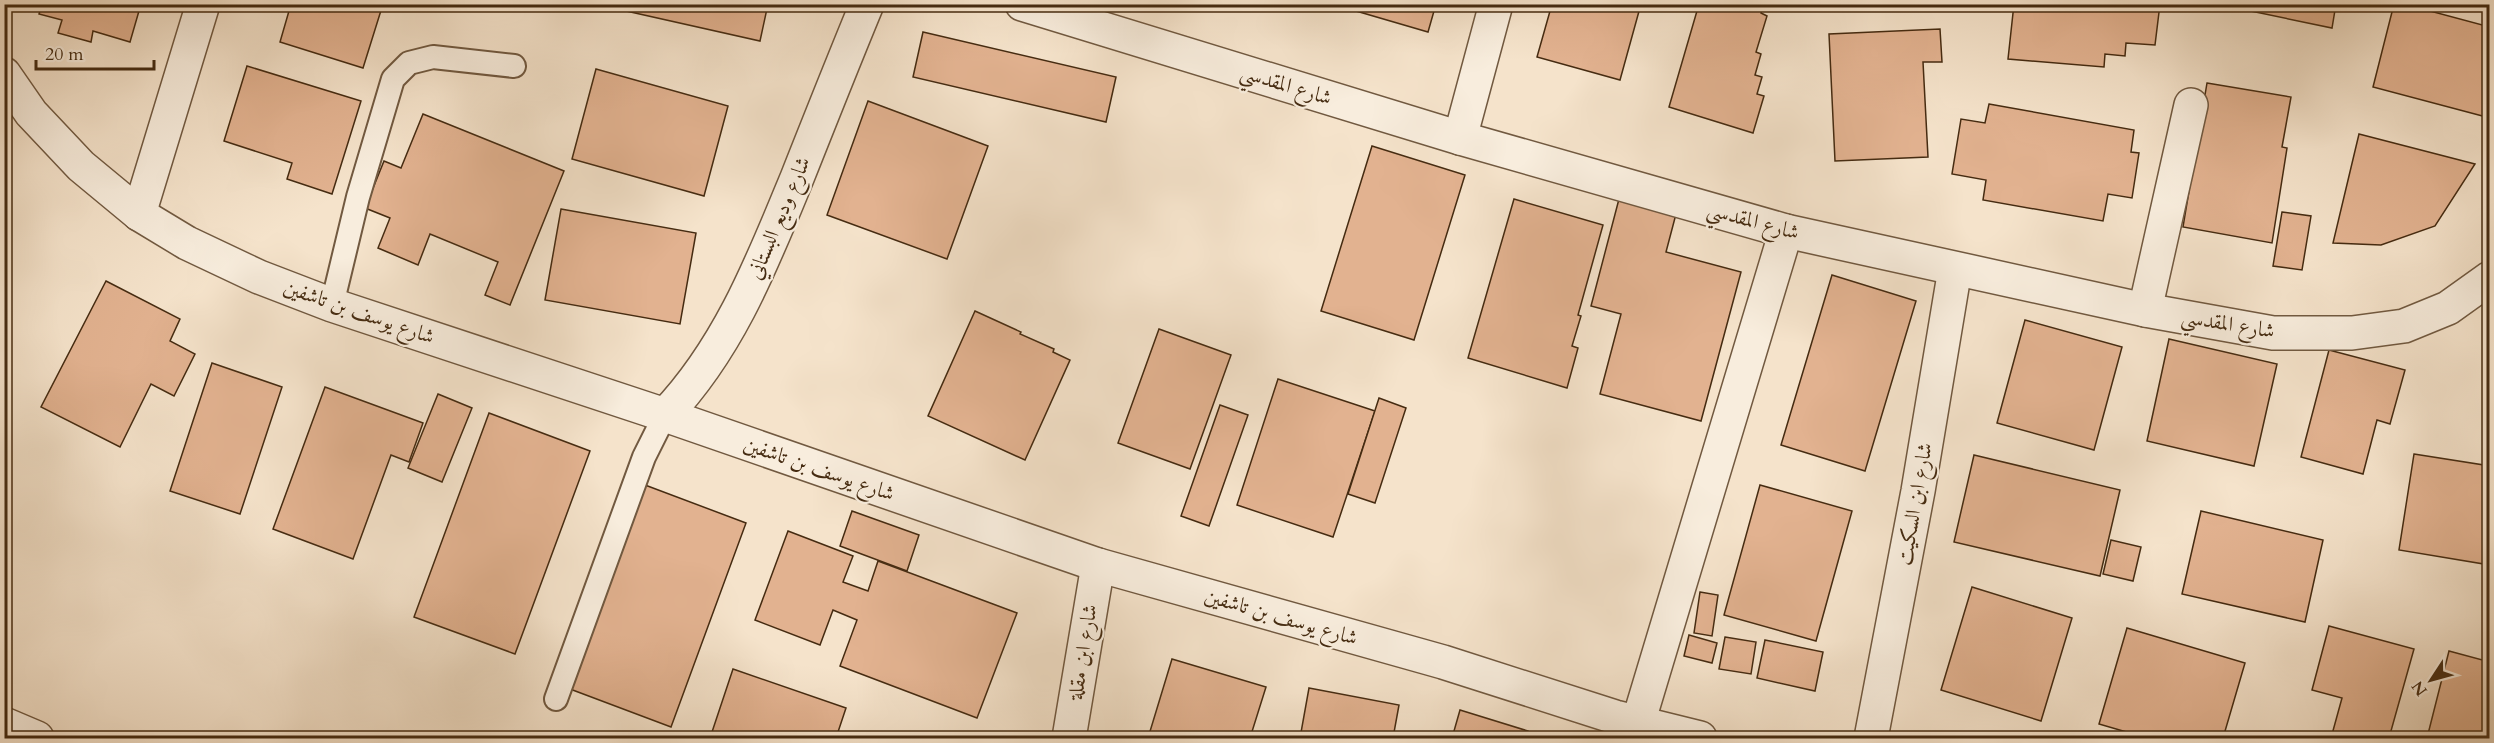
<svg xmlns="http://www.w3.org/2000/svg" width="2494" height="743" font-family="Cardo,Amiri,serif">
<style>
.building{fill:#e2b290;stroke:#452b11;stroke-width:1.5}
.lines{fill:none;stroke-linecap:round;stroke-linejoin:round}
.lane-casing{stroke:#715940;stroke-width:26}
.street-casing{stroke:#715940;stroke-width:36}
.lane{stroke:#f8eddd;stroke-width:22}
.street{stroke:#f8eddd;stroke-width:33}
.labels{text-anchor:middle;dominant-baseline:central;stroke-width:4.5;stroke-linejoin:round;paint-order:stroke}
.street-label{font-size:21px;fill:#452b11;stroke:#f8eddd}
</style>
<rect width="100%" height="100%" fill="#f5e3cb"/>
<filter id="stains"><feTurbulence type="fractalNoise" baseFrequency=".00333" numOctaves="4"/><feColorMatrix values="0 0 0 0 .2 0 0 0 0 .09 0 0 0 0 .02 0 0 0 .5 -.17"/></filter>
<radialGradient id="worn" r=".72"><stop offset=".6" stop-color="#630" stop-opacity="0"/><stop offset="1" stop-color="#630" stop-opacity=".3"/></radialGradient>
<!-- building -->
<g class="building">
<polygon points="42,4 141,4 130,42 93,31 91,42 58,33 62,20 39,14"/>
<polygon points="291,4 383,4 363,68 280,42"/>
<polygon points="595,4 768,4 760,41"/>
<polygon points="1332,4 1436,4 1428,32"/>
<polygon points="1552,4 1641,4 1620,80 1537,57"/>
<polygon points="1699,4 1763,4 1761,13 1767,16 1756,52 1761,54 1755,75 1762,77 1757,94 1764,96 1753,133 1669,107"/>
<polygon points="2014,4 2160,4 2155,45 2126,43 2125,56 2105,54 2104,67 2008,59"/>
<polygon points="2217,4 2336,4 2332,28"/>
<polygon points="2394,4 2404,4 2490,27 2490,118 2373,87"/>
<polygon points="1940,29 1942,62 1923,62 1928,157 1835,161 1829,34"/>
<polygon points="923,32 1116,77 1106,122 913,77"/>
<polygon points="247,66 361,101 332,194 287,179 292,163 224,141"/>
<polygon points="596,69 728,106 704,196 572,159"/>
<polygon points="2207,83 2291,97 2282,147 2287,148 2272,243 2183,227"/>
<polygon points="868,101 988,146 947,259 827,215"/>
<polygon points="1989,104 2134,130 2131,152 2139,153 2132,198 2108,194 2103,221 1983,200 1986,180 1952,174 1961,119 1985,123"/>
<polygon points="423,114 564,171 510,305 485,295 498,262 430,234 418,265 378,248 390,218 365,208 384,161 401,168"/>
<polygon points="2359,134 2475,164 2435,226 2381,245 2333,243"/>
<polygon points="1372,146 1465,175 1414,340 1321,311"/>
<polygon points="1514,199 1603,225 1578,315 1581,316 1572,346 1578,348 1567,388 1468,358"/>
<polygon points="1619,199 1676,214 1666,252 1741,272 1701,421 1600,394 1621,314 1591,306"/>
<polygon points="561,209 696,233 680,324 545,300"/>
<polygon points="2282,212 2311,216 2302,270 2273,266"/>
<polygon points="1832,275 1916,301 1865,471 1781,445"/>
<polygon points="106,281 180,319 170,341 195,354 174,396 151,384 120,447 41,407"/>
<polygon points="975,311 1021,332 1020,334 1054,349 1053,352 1070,360 1025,460 928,416"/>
<polygon points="2025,320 2122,347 2094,450 1997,423"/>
<polygon points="1159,329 1231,355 1190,469 1118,443"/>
<polygon points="2169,339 2277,364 2254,466 2147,441"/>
<polygon points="2329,350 2405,370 2390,424 2377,420 2363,474 2301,457"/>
<polygon points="212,363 282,387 240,514 170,491"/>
<polygon points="1278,379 1375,411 1333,537 1237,505"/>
<polygon points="325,387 423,423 409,462 391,455 353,559 273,529"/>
<polygon points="438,394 472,408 442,482 408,468"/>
<polygon points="1379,398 1406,408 1375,503 1348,494"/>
<polygon points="1220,405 1248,415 1209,526 1181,516"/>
<polygon points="489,413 590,451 515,654 414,617"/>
<polygon points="2414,454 2490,466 2490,565 2399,550"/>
<polygon points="1974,455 2120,490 2100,576 1954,542"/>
<polygon points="645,485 746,523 671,727 570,689"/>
<polygon points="1760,485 1852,511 1816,641 1724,615"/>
<polygon points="852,511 919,535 907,571 840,546"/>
<polygon points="2201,511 2323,540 2305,622 2182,594"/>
<polygon points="788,531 853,556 843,582 868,591 878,561 1017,613 977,718 840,666 857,620 833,610 820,645 755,620"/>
<polygon points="2111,540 2141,547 2133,581 2103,574"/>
<polygon points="1972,587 2072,618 2041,721 1941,690"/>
<polygon points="1700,592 1718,595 1712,636 1694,633"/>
<polygon points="2329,626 2414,649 2389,738 2331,738 2342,698 2312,690"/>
<polygon points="2127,628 2245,663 2223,738 2147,738 2099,724"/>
<polygon points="1689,635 1717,643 1712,663 1684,656"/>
<polygon points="1725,637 1756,642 1751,674 1719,669"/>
<polygon points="1765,640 1823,652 1815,691 1757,678"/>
<polygon points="2449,651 2490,662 2490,738 2427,738"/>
<polygon points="1172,659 1266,687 1250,738 1148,738"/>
<polygon points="733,669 846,708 836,738 710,738"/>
<polygon points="1309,688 1399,705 1393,738 1300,738"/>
<polygon points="1460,710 1528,731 1526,738 1452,738"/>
</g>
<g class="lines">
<!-- lane casing -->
<g class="lane-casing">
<g id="lane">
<polyline points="332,305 358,197 393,79 409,63 433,57 514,66"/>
<polyline points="556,699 644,457 665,415"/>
</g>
</g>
<!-- street casing -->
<g class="street-casing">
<g id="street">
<polyline points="1022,4 1460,138 1786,231 2145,310 2273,333 2352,333 2404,326 2448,308 2490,278"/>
<polyline points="4,74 31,113 81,166 139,214 187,243 259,277 332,305 665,415 1098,565 1443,662 1615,717 1700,738"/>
<polyline points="1460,138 1496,4"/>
<polyline points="139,214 203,4"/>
<polyline points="2145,310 2191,105"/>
<path d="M665,415C729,348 762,263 797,178C820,120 843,62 867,4"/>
<polyline points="1638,723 1786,231"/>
<polyline points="4,724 37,738"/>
<polyline points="1069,738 1098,565"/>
<polyline points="1871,738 1918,491 1955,269"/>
</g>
</g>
<!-- lane -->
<use href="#lane" class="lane"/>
<!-- street -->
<use href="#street" class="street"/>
</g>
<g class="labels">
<!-- street labels -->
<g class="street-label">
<text transform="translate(1286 85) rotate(17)">شارع المقدسي</text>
<text transform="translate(779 218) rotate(-67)">شارع وديع البستاني</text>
<text transform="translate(1753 221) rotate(15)">شارع المقدسي</text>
<text transform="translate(359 312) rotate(19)">شارع يوسف بن تاشفين</text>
<text transform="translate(2228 324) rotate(9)">شارع المقدسي</text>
<text transform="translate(819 469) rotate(19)">شارع يوسف بن تاشفين</text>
<text transform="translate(1915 504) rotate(-80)">شارع ابن السكيت</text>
<text transform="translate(1281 617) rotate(16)">شارع يوسف بن تاشفين</text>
<text transform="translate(1083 652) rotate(-81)">شارع ابن مقلة</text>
</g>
</g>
<!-- margin -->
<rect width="2494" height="743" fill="none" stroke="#f5e3cb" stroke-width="24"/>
<rect x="6" y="6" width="2482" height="731" fill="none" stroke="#452b11" stroke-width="3"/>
<rect x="12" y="12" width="2470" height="719" fill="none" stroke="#452b11" stroke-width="1.5"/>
<!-- north arrow -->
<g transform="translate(2431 680) rotate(234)" stroke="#f8eddd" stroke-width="4.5" paint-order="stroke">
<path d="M0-4.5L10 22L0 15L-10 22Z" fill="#452b11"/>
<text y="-9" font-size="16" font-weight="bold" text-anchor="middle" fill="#452b11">N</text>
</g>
<!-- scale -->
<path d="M36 60v9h118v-9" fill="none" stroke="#452b11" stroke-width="3"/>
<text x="45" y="60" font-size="18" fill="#452b11" stroke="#f8eddd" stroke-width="4.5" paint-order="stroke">20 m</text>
<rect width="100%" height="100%" filter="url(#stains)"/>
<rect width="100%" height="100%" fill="url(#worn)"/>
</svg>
